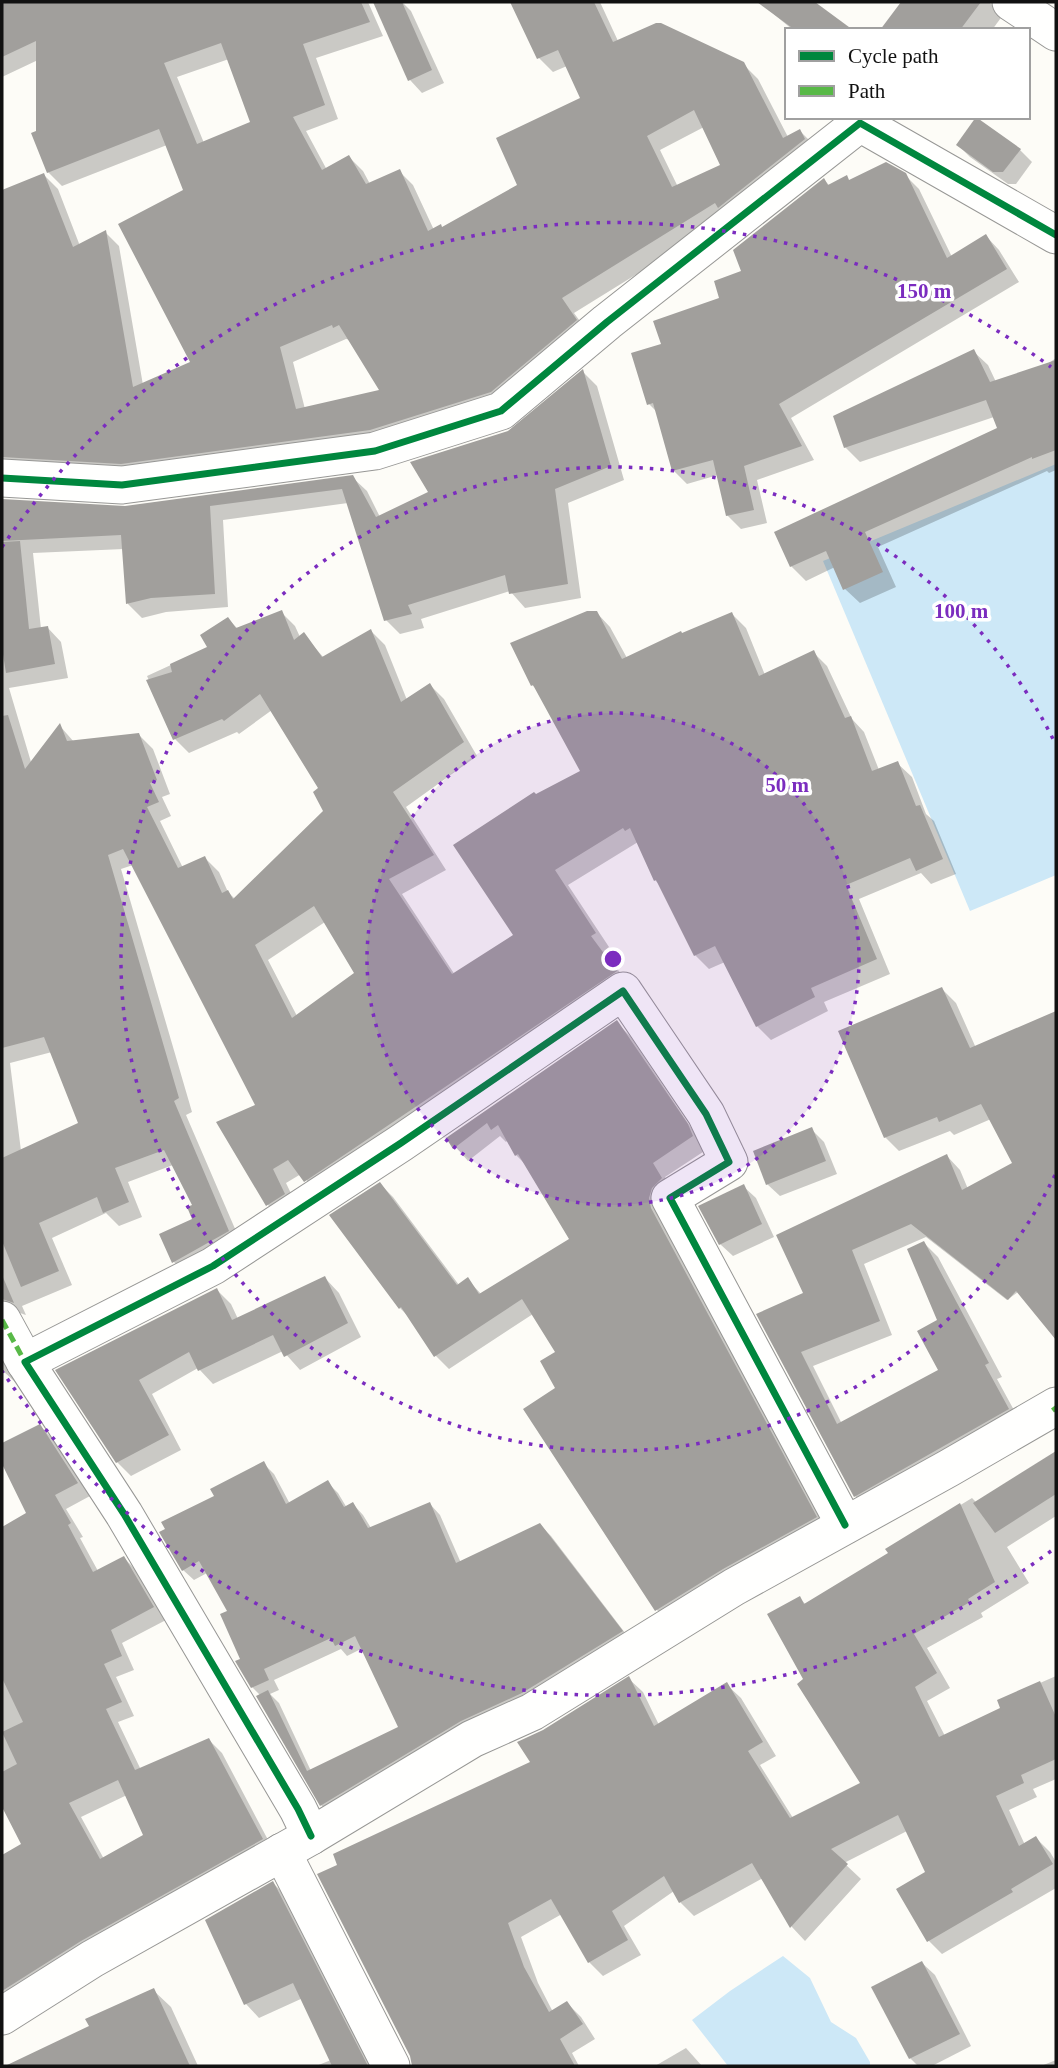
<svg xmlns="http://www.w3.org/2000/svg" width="1058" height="2068" font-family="'Times New Roman',serif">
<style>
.water{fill:#cde8f7}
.shadow{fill:#0003;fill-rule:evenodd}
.building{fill:#a19f9c;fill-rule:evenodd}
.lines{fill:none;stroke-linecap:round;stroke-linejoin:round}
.minor-casing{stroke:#979795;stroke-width:39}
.minor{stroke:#fffffe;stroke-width:37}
.quiet{stroke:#58b947;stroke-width:5;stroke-dasharray:10 5;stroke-linecap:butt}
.cycleway-casing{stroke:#fff;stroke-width:11}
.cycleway{stroke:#00873e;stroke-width:7}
.ring{fill:none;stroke:#7b2cbf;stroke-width:3.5;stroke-dasharray:3.5 7}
.centre{fill:#7b2cbf;stroke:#fff;stroke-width:3.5}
.ring-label{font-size:21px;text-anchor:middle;font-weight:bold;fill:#7b2cbf;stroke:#fff;stroke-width:7;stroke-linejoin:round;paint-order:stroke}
</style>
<rect width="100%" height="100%" fill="#fdfcf7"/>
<!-- water -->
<g class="water">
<polygon points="1056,464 1056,875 970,911 823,561"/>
<polygon points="783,1956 810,1978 831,2022 856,2038 870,2062 870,2066 728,2066 692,2020 730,1991"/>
</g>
<!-- shadow -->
<g class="shadow">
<path d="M2,2H368L383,36L316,58L338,119L306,131L327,170L349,157L363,171L370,184L399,171L413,185L434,230L443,229L519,186L582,99L567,66L553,72L539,58L512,2H600L618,41L743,64L758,79L788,137L800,131L814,145L729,217L574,313L590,335L505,406L385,444L2,477V192L44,175L58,189L80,246L105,232L119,246L143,385L193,363L186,191L167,145L62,186L48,172L38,132V60L2,77ZM229,59L252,123L204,143L177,77ZM704,127L722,166L678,187L660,150ZM346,339L351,340L381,391L305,409L293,362Z"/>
<polygon points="391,2 402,2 411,11 444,83 422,93 410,80 377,8"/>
<polygon points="759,2 812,2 850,30 793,30"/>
<polygon points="903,2 989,2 1003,15 992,30 882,30"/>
<polygon points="958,145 1020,150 1032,162 1016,184 1008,184 970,157"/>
<polygon points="905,175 919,189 952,257 986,236 999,250 1019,282 791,418 814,460 757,480 767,523 741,529 727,515 718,475 687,484 673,470 658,413 649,404 663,345 721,299 824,180 830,186"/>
<polygon points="973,351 988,365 996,382 1046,365 1056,358 1056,470 1049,473 1047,471 878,547 896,587 860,603 845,589 835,567 806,581 791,566 999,429 994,417 860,462 845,447"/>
<path d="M583,372L597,386L624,480L568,503L581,598L525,608L510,591L421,619L424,628L400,634L386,620L348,503L223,520L228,607L166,612L142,618L128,604L124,549L33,553L41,629L47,627L61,642L68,678L9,688L31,762L60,726L74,742L139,735L153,749L170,794L162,797L171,816L160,821L183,868L205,858L219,872L228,892L235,899L325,811L321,788L272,710L239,734L237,732L189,753L175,739L147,676L210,647L228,619L238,629L281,612L295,626L300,637L303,634L324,658L371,631L385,645L407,700L430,685L444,699L477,756L406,807L446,870L402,894L455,975L516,936L536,796L582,771L538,690L532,685L596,612L610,627L627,658L732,614L746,628L765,675L813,652L827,666L852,719L864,732L879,770L897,763L912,777L926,814L934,821L956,874L931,884L921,873L859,899L890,974L824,1002L828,1011L771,1040L757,1026L725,962L709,969L695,955L661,886L655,880L638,842L568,885L609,947L604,951L630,986L319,1194L301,1174L286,1183L298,1208L282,1219L268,1205L219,1123L257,1105L133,865L121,869L192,1112L186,1115L242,1245L188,1276L174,1262L161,1235L195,1220L194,1206L173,1165L128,1182L142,1217L119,1226L106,1213L52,1238L72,1285L22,1306L26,1315L17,1312L2,1319V501L121,508L352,477L367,491L380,517L430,493ZM325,922L357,974L297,1016L268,960ZM52,1052L81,1123L21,1151L10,1063Z"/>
<polygon points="942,989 956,1003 976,1048 1056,1013 1056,1327 1026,1286 1007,1300 926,1237 864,1264 892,1335 813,1366 842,1424 941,1370 939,1321 924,1243 938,1257 1002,1377 997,1379 1021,1423 869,1509 855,1496 758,1315 806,1294 947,1156 960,1170 968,1189 1015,1164 991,1119 954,1135 950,1131 899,1151 885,1137"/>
<polygon points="617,1023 630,1036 706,1150 665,1177 674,1192 829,1531 670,1623 657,1610 558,1388 557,1353 533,1314 449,1369 436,1356 411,1319 400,1308 380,1184 393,1197 459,1285 468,1280 482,1295 572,1239 527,1166 516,1155 508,1140 506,1142 500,1136 468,1161 448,1138"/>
<polygon points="811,1129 824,1142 837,1174 780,1196 767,1184"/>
<polygon points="743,1186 756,1198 774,1237 733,1256 720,1244"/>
<polygon points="325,1278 339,1293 361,1337 300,1370 283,1351 213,1384 198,1368 152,1394 181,1450 131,1476 117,1462 58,1371 217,1290 231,1304 238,1319"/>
<polygon points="2,1354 17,1382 15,1382 2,1370"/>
<path d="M40,1426L53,1439L90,1496L66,1509L83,1537L80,1538L98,1571L124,1558L137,1571L166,1620L122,1643L134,1670L116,1677L134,1716L118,1722L141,1770L209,1740L222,1753L275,1853L2,2013V1857L23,1845L4,1807L2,1808V1529L28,1513L2,1460V1445ZM127,1795L145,1836L104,1859L81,1817Z"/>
<polygon points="1056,1452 1056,1516 1007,1547 1029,1583 981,1613 983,1617 927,1648 950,1688 927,1701 945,1736 1003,1709 999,1701 1056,1676 1056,1779 1033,1789 1037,1797 1009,1810 1025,1845 1036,1838 1050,1852 1056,1862 1056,1888 942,1954 929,1941 927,1873 907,1831 844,1863 861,1879 805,1941 792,1927 763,1878 694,1916 680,1902 674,1891 624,1926 641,1955 603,1976 589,1962 562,1914 521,1937 538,1983 553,2012 567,2003 581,2017 595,2039 572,2053 579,2066 413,2066 411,2056 544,1731 629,1679 643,1692 659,1725 727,1685 741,1698 776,1756 760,1765 793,1818 863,1784 806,1680 800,1598 806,1605 890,1553 888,1549 972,1498 977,1503"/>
<path d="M264,1464L274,1474L290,1504L327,1482L338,1493L347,1508L353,1504L363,1515L371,1528L430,1504L440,1515L461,1563L540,1525L551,1536L632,1642L332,1816L321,1805L261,1696L252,1687L229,1612L207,1573L194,1580L183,1570L216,1496ZM363,1648L400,1728L311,1771L279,1703L270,1694L279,1690L274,1680L341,1649L347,1656Z"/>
<polygon points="273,1883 287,1897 373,2066 316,2066 331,2060 303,1998 259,2018 246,2004"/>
<polygon points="922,1963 935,1975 971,2046 932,2066 918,2066 910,2058 874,1987"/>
<polygon points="153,1990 171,2007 198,2066 50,2066 43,2050 91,2027"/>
<polygon points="686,2048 702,2066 655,2066"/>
<polygon points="1056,2060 1056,2066 1041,2066"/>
</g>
<!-- building -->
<g class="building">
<path d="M2,2H361L370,22L303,44L325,105L293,117L322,170L349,155L366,184L400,169L428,231L441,224L442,227L517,185L496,138L580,98L558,50L537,59L510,2H594L613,42L656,23H661L744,62L783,138L800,129L805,139L718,208L715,203L562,298L577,320L491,392L370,430L121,464L2,457V190L44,173L73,247L106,230L133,387L190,362L118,224L183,190L159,129L47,173L31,133L36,131V41L2,57ZM221,43L250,122L197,144L164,63ZM694,110L720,165L672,187L647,136ZM332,325L333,328L339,325L379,390L296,409L280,347Z"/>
<polygon points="373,2 402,2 432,70 408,81"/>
<polygon points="757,2 815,2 853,30 795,30"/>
<polygon points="901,2 981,2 960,30 880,30"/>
<polygon points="976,117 1021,149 1003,172 993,172 956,145"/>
<polygon points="886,162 906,173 947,258 986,234 1007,269 779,404 802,446 744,466 754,510 726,516 713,460 672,471 653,403 647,405 631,353 661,344 653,321 719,298 714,281 741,271 733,250 824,178 828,185 847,175 849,180"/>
<polygon points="974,349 990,382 1056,360 1056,450 1032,459 1032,457 865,532 883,572 843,590 826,551 790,567 774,532 997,428 986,400 844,448 833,416"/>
<polygon points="583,369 611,466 555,489 568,584 509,594 505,575 408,605 412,614 384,621 342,489 210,506 215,594 151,598 126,604 121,535 2,541 2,499 125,506 353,475 376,517 428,492 410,462 508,431"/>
<polygon points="20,541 29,629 48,626 55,664 6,673 2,648 2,542"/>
<path d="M282,610L294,640L304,632L322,657L371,629L401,702L430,683L464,742L393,792L434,855L389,879L452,974L513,935L453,845L534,792L536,794L580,771L533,685L531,686L510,643L587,611H597L622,659L681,631L682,633L732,612L759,676L814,650L845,718L851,716L872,771L898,761L916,806L920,805L943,859L916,871L910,858L846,885L877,959L811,988L815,997L756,1027L715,946L694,956L656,880L654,881L630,828L625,831L623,828L555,870L596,933L591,936L617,971L304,1182L288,1160L273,1169L285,1194L266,1206L216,1122L255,1105L123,849L108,855L179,1098L174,1101L229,1231L172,1263L159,1234L192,1219L187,1207L192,1205L164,1150L115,1168L129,1202L103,1213L97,1197L39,1223L59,1271L21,1287L2,1241V1158L78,1123L44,1037L2,1048V716L8,715L25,769L60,723L67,741L139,733L157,780L150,783L159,802L147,807L178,868L205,856L222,893L228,890L233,899L323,811L313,792L318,788L260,694L224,721L222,719L173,740L146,680L172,672L170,664L207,647L200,635L228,617L236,628ZM314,906L354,973L292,1018L255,945Z"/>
<polygon points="942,987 970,1048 1056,1011 1056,1340 1016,1291 1008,1300 911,1224 852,1250 880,1321 801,1352 837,1424 938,1370 917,1331 937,1320 907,1249 924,1241 989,1363 985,1365 1009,1409 854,1497 756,1314 803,1293 776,1235 947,1154 962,1190 1012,1163 981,1104 939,1122 937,1117 884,1138 838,1031"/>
<polygon points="617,1020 688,1124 693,1136 653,1163 662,1178 652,1188 649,1198 651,1208 817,1517 723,1569 655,1611 523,1409 555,1388 540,1361 555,1352 522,1299 434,1357 401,1307 399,1309 329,1215 380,1182 457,1285 468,1277 479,1294 569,1239 518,1154 515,1156 498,1125 491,1130 487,1123 453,1149 446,1138"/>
<polygon points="812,1127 826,1161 766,1185 753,1151"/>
<polygon points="744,1184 762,1224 719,1245 698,1206"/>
<polygon points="2,1275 14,1303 2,1299"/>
<polygon points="325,1276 348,1323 284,1357 273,1335 198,1371 189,1352 139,1380 169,1435 116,1463 55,1370 217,1288 232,1320"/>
<path d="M40,1424L78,1483L55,1495L71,1523L68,1525L93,1572L124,1556L154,1607L111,1630L122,1656L104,1664L122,1702L106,1709L135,1770L209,1738L263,1839L81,1941L2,1991V1855L21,1844L2,1807V1772L17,1764L2,1732L23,1722L2,1678V1527L26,1513L2,1464V1443ZM118,1780L143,1835L100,1859L69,1803Z"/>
<polygon points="1056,1451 1056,1494 995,1533 973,1503"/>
<polygon points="264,1461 286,1504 328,1480 344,1507 353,1502 368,1528 430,1502 456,1563 540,1523 623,1631 522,1693 461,1721 320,1806 256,1696 268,1690 307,1771 398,1727 355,1636 335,1646 331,1638 264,1669 269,1680 251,1688 235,1661 240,1659 220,1614 227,1611 199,1561 182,1571 159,1532 165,1529 161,1522 214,1496 210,1489"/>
<polygon points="960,1503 995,1582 968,1599 970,1602 914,1634 937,1673 915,1687 939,1737 1000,1708 997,1700 1040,1681 1056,1717 1056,1759 1021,1775 1024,1783 996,1796 1019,1846 1036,1836 1053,1864 1011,1889 1013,1892 927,1942 896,1889 925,1872 898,1815 831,1849 848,1864 790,1928 752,1863 679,1903 664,1876 612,1911 628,1940 588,1963 551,1899 508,1923 524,1967 549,2012 567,2001 583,2024 560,2039 575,2066 412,2066 410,2056 317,1874 337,1865 333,1854 530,1762 517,1742 543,1730 629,1676 654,1726 727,1682 763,1742 748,1751 790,1818 860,1783 797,1684 803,1679 767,1614 800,1596 804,1604 888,1553 885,1549"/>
<polygon points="273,1881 368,2066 332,2066 293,1983 244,2005 205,1920"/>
<polygon points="922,1961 960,2034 909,2059 871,1987"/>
<polygon points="154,1988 190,2066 5,2066 89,2026 85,2019"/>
</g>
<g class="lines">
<!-- minor casing -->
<g class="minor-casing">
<g id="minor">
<polyline points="1011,2 1056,32"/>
<polyline points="2,478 122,485 375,451 501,411 607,322 860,123 1056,235"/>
<polyline points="2,1320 25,1362"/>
<polyline points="311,1836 298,1809 124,1514 25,1362 213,1266 401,1143 623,991 706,1114 729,1162 670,1198 845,1525"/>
<polyline points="282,1852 391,2066"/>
<polyline points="2,2016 92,1959 311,1836 472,1739 532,1712 734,1587 949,1468 1056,1406"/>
</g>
</g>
<!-- minor -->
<use href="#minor" class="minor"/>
<!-- quiet -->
<g class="quiet">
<polyline points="2,1320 25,1362"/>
<polyline points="1053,1407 1056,1411"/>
</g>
<!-- cycleway casing -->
<g class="cycleway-casing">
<g id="cycleway">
<polyline points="2,478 122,485 375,451 501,411 607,322 860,123 1056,235"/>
<polyline points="311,1836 298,1809 124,1514 25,1362 213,1266 401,1143 623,991 706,1114 729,1162 670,1198 845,1525"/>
</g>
</g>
<!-- cycleway -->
<use href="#cycleway" class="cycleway"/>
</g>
<!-- distance rings -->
<circle cx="613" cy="959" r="246" fill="#7b2cbf" fill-opacity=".12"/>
<g class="ring">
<circle cx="613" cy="959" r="246"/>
<path d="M1055 1175A492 492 0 1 1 1055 743"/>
<path d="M1051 1551A737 737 0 0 1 2 1371M2 547A737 737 0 0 1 1051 367"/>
</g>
<circle cx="613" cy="959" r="10" class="centre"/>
<g class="ring-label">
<text x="924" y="298">150 m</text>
<text x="961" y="618">100 m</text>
<text x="787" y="792">50 m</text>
</g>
<!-- border -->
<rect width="1058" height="2068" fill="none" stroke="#111111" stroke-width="7"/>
<!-- legend -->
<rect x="785" y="28" width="245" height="91" fill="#ffffff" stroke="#a0a0a0" stroke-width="2"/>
<rect x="799" y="51" width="35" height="10" fill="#00873e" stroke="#a0a0a0" stroke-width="2"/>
<text x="848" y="63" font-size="21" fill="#111111">Cycle path</text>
<rect x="799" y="86" width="35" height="10" fill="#58b947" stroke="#a0a0a0" stroke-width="2"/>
<text x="848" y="98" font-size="21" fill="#111111">Path</text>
</svg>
